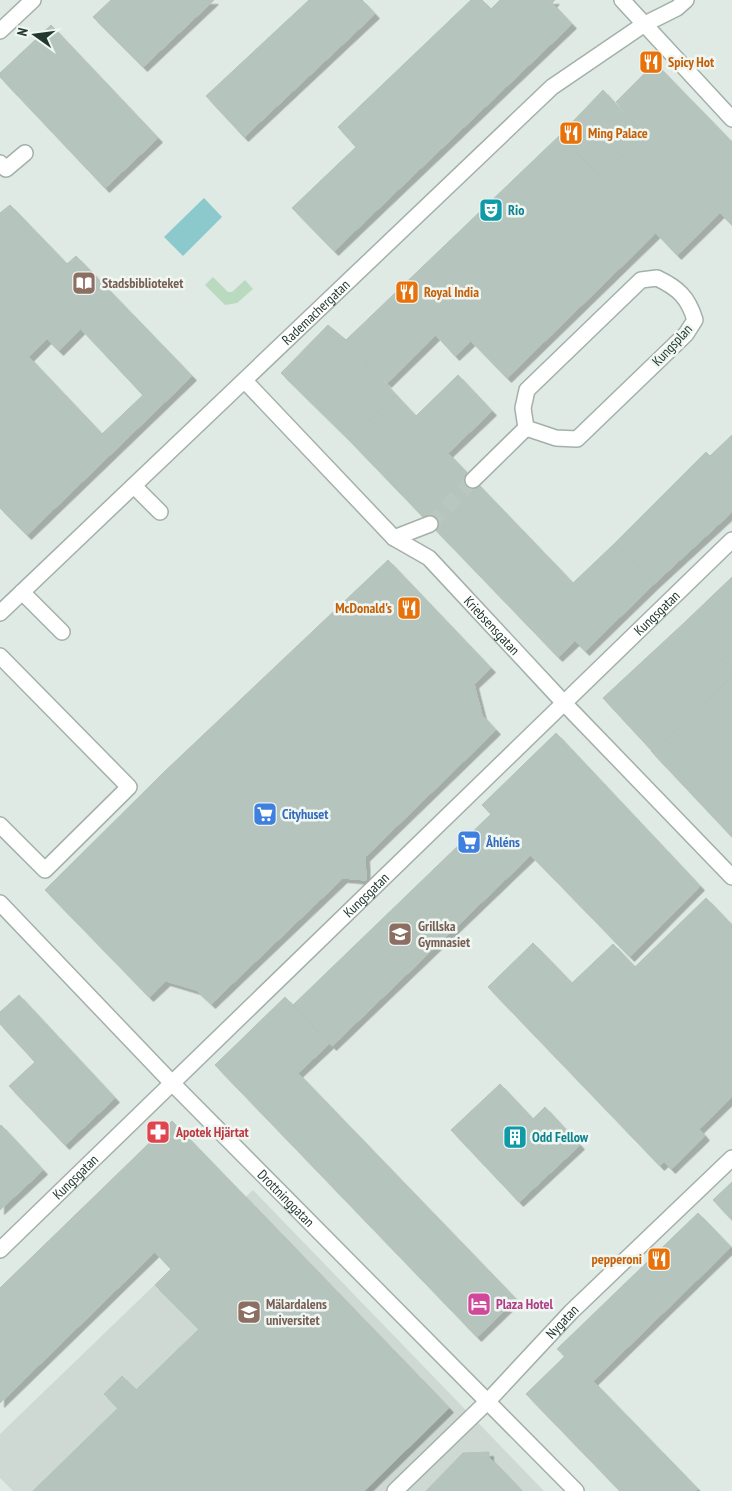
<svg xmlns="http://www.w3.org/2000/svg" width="732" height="1491" font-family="'PT Sans Narrow',sans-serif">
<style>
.built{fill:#ced9d3}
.green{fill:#badabf}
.water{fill:#8bc9cc}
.building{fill:#b5c4bd;stroke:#b3c3ba;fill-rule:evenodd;filter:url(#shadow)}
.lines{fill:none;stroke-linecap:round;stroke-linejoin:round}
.street-tunnel{stroke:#bac7c0;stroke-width:15;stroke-dasharray:15 8;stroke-linecap:butt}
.lane-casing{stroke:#a3b1aa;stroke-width:18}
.street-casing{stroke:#a3b1aa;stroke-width:18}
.lane{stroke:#fff;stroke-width:15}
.street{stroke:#fff;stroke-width:15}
.labels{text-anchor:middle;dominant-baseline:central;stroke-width:5;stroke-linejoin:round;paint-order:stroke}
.food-label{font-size:14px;font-weight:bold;fill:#c56008;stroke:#f0f7f2;text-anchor:start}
.culture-label{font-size:14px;font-weight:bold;fill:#0d838f;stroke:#f0f7f2;text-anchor:start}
.education-label{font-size:14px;font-weight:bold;fill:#785e54;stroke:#f0f7f2;text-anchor:start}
.street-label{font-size:14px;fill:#223930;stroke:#f0f7f2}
.shop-label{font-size:14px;font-weight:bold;fill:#366cbe;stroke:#f0f7f2;text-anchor:start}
.health-label{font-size:14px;font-weight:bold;fill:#be3a42;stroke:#f0f7f2;text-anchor:start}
.hotel-label{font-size:14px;font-weight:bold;fill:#b23c85;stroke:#f0f7f2;text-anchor:start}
</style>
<defs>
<filter id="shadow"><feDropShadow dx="4.5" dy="4.5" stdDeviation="0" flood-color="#0004"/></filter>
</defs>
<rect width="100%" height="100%" fill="#e0eae4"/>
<!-- built -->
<polygon class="built" points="253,1190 544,1491 13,1491 0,1478 0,1434"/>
<!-- green -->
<polygon class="green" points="213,277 228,292 232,292 245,280 253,289 237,303 225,305 205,285"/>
<!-- water -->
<polygon class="water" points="204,198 222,217 183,256 164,237"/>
<!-- building -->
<g class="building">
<polygon points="111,0 214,0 143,67 93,17"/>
<polygon points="309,0 362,0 375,14 244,137 206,96"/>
<polygon points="471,0 482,0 491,9 500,0 555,0 552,3 572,24 334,251 292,208 356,147 338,127"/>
<polygon points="51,25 158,138 105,188 0,77 0,73"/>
<polygon points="655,63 732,142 732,225 644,135 616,102"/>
<polygon points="603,90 644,135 600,177 560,135"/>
<polygon points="560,135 600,177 644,135 720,213 677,255 656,233 507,378 471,341 455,356 436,335 387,383 346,340"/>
<path d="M10,205L67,264L76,256L192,376L27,535L0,508V213ZM81,329L143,395L102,434L29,357L47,339L59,351Z"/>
<polygon points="328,325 346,340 396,395 349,440 281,373"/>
<polygon points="458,375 492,411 448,453 573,583 615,543 654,584 585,651 575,641 558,657 349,440 396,395 416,416"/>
<polygon points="732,435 732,478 710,456"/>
<polygon points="706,452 732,478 732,512 654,584 615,543"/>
<polygon points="388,560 491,668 474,684 482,715 496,730 365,857 366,880 343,878 211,1004 196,990 166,981 149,997 45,890 164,772"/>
<polygon points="732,577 732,671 685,622"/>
<polygon points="685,622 732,671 732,676 653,752 603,698"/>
<polygon points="732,676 732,837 651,751 653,752"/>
<polygon points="556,733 700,886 630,957 482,805"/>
<polygon points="491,814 531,855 332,1046 293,1005"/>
<polygon points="706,898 732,925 732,1097 699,1129 705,1136 671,1169 664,1162 660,1166 488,987 533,943 572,983 613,944 635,967"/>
<polygon points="19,995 115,1098 65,1145 9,1086 35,1062 0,1024 0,1012"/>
<polygon points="285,997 329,1044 298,1073 516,1299 477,1337 215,1065"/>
<polygon points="500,1084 533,1119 545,1107 580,1145 519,1202 451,1130"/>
<polygon points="172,1121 449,1408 364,1491 33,1491 118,1408 104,1394 122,1376 136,1390 199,1329 155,1285 171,1269 155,1252 0,1403 0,1288"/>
<polygon points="1,1125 43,1170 0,1210 0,1126"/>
<polygon points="732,1182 732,1220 713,1200"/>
<polygon points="698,1213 731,1247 593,1381 698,1489 696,1491 620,1491 526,1394 565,1356 557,1349"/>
<polygon points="489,1452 489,1457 522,1491 426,1491 463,1453"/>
</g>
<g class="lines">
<!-- street-tunnel -->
<polyline class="street-tunnel" points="430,524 473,480"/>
<!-- lane casing -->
<g class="lane-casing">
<g id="lane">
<polyline points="0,163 6,169 25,153"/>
<polyline points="134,486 160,512"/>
<polyline points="22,592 62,632"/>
<polyline points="0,656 129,787 45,870 0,825"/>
</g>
</g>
<!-- street casing -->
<g class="street-casing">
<g id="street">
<polyline points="622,0 732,119"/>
<polyline points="0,31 33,0"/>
<path d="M657,278C678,288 688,297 695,320L686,334L577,439L556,438L526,428L523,408L527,390L641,280Z"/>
<path id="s1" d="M245,381L394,538L429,558L564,703L732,877"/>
<polyline points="473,480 526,428"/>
<polyline points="394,538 430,524"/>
<path id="s2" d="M0,613L552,87L643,25L677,8L686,0"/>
<path id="s3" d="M0,903L172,1083L576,1491"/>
<path id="s4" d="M0,1250L732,540"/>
<path id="s5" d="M395,1491L488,1401L571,1312L732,1158"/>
</g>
</g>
<!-- lane -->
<use href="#lane" class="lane"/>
<!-- street -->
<use href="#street" class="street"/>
</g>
<!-- icons -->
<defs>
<g id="restaurant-square" transform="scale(1.25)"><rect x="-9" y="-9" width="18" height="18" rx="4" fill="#e8710a" stroke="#f0f7f2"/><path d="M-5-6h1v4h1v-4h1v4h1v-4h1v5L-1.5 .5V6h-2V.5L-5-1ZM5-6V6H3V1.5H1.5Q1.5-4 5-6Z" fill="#fff"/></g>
<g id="theatre-square" transform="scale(1.25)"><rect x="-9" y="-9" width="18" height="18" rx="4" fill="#0f9aa8" stroke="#f0f7f2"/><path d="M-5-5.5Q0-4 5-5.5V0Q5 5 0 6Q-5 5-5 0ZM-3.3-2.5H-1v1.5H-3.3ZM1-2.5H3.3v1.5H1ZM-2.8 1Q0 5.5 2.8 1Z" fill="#fff"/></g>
<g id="library-square" transform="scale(1.25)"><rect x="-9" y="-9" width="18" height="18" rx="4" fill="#8d6e63" stroke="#f0f7f2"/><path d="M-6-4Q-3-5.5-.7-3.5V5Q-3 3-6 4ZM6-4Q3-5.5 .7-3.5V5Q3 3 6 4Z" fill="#fff"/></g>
<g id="supermarket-square" transform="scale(1.25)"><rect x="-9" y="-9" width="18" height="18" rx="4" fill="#3f7fe0" stroke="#f0f7f2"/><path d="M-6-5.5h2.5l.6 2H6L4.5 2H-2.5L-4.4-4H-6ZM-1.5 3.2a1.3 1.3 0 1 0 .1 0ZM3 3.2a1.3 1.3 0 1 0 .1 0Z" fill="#fff"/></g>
<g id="school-square" transform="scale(1.25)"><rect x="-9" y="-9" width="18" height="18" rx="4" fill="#8d6e63" stroke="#f0f7f2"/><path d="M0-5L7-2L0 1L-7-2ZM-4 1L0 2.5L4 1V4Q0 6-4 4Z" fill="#fff"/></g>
<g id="pharmacy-square" transform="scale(1.25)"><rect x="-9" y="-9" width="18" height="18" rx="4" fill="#e0444e" stroke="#f0f7f2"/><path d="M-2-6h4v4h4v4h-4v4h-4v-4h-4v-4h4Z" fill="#fff"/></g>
<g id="building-square" transform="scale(1.25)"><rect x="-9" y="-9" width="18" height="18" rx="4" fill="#0f9aa8" stroke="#f0f7f2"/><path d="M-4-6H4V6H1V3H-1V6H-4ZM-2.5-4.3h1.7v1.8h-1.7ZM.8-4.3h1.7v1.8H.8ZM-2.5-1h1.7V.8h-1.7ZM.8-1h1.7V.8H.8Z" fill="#fff"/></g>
<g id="hotel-square" transform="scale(1.25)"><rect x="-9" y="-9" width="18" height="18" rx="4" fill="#d1479c" stroke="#f0f7f2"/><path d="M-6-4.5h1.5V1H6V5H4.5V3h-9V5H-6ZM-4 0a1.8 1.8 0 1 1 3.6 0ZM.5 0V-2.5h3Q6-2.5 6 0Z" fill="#fff"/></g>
<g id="university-square" transform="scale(1.25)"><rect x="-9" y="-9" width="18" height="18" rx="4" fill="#8d6e63" stroke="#f0f7f2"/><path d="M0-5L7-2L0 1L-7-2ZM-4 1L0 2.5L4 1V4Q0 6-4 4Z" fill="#fff"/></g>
</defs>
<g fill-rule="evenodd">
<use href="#restaurant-square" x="651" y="62"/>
<use href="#restaurant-square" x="571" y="133"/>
<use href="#theatre-square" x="491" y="210"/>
<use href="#library-square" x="84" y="283"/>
<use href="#restaurant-square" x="407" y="292"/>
<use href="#restaurant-square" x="409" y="608"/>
<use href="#supermarket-square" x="265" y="814"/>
<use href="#supermarket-square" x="469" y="842"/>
<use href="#school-square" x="400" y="934"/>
<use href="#pharmacy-square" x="158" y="1132"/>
<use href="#building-square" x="515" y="1137"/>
<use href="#restaurant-square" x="659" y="1259"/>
<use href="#hotel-square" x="479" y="1304"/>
<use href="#university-square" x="249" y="1312"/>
</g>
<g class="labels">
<!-- food labels -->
<g class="food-label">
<text x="668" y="62">Spicy Hot</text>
<text x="588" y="133">Ming Palace</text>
<text x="424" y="292">Royal India</text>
<text x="392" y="608" text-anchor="end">McDonald's</text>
<text x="642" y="1259" text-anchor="end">pepperoni</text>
</g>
<!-- culture labels -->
<g class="culture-label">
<text x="508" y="210">Rio</text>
<text x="532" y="1137">Odd Fellow</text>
</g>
<!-- education labels -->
<g class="education-label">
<text x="102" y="283">Stadsbiblioteket</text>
<text x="418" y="926">Grillska<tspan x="418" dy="16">Gymnasiet</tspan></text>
<text x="266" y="1304">Mälardalens<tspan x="266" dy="16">universitet</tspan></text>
</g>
<!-- street labels -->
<g class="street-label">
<text stroke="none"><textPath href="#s2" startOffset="436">Rademachergatan</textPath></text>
<text transform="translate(672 345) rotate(-47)">Kungsplan</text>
<text stroke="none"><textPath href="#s4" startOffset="915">Kungsgatan</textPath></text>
<text stroke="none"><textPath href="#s1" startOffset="349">Kriebsensgatan</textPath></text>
<text stroke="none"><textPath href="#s4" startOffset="510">Kungsgatan</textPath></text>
<text stroke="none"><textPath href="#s4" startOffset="105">Kungsgatan</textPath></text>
<text stroke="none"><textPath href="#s3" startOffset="411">Drottninggatan</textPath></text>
<text stroke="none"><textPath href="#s5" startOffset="238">Nygatan</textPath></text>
</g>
<!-- shop labels -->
<g class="shop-label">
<text x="282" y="814">Cityhuset</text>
<text x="486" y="842">Åhléns</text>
</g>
<!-- health labels -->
<g class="health-label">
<text x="176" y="1132">Apotek Hjärtat</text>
</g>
<!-- hotel labels -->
<g class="hotel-label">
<text x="496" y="1304">Plaza Hotel</text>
</g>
</g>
<!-- north arrow -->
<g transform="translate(35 35) rotate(284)" stroke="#f0f7f2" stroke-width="4" paint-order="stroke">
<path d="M0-4L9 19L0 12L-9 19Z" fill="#223930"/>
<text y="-8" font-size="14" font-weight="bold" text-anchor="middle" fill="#223930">N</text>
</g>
</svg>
